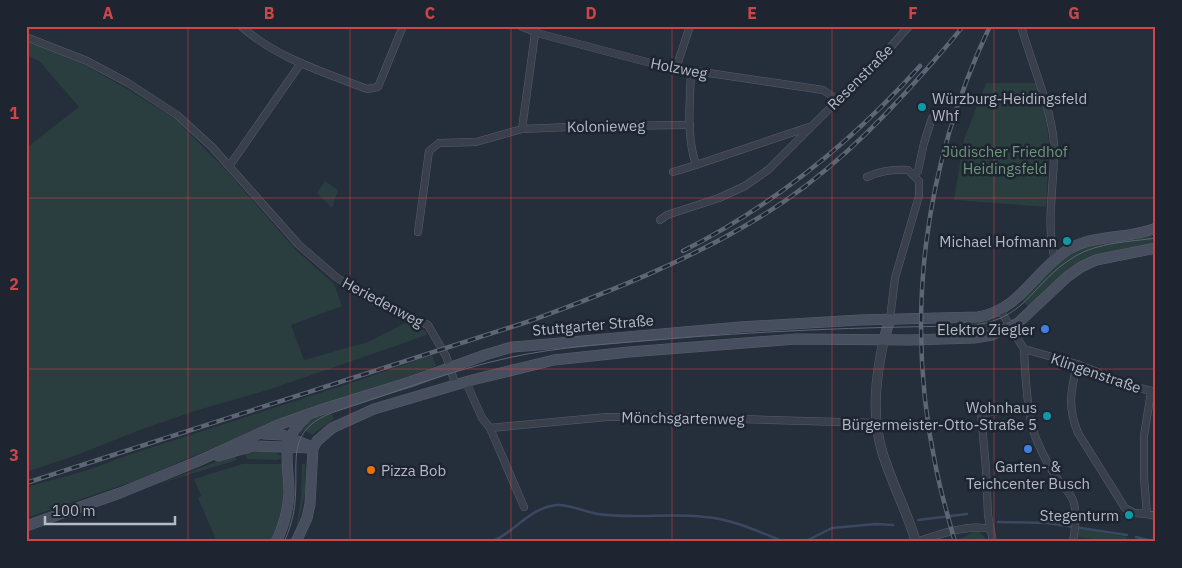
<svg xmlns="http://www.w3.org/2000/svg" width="1182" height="568" font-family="'IBM Plex Sans',sans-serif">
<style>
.green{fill:#2a3d3f}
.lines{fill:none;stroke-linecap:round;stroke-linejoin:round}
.stream{stroke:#3a4862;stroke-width:2.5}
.minor-casing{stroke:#575e6a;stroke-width:8}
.tertiary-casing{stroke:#575e6a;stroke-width:10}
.secondary-casing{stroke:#575e6a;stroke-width:11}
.minor{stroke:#39404c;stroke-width:7}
.tertiary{stroke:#39404c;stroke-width:9}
.secondary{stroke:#474f5e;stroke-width:10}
.tram{stroke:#5d6674;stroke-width:1}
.rail-casing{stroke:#5d6674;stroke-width:4.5}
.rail{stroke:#1e2531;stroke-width:2.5;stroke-dasharray:8;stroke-linecap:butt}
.grid{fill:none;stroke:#cf4548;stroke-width:1;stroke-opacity:0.55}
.culture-dot{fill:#0f9aa8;stroke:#1e2531;stroke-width:2}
.shop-dot{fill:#3f7fe0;stroke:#1e2531;stroke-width:2}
.food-dot{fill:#e8710a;stroke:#1e2531;stroke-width:2}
.labels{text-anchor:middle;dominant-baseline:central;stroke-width:5;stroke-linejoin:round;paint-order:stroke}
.street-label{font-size:15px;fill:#b4bbc7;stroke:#1e2531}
.poi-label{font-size:15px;fill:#b4bbc7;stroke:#1e2531;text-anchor:end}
.park-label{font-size:15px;fill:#6d9679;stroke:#1e2531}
.neatline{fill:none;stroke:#cf4548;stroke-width:2}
.grid-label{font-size:16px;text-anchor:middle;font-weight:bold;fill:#cf4548}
</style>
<rect width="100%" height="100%" fill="#252e3b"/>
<!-- green -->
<g class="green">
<polygon points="26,41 85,65 127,89 175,119 226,170 296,250 334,284 342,306 291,325 304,360 368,342 405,323 426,331 427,335 271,389 192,412 140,430 77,455 26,472 26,148 79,107 39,61 26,55"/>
<polygon points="986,83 1037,83 1046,115 1049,144 1046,207 954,200 964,139"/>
<polygon points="325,181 338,190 332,208 317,193"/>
<path d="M1152,236L1153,245L1097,255L1030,309L1022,300C1037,285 1051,266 1069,254C1093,239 1125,239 1152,236Z"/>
<polygon points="989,320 991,321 987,322 989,328 994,327 992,331 969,334 969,321"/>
<polygon points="965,324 965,331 942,332 942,325"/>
<polygon points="432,355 436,366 398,381 301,412 257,429 140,479 26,518 26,487 88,470 128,455 351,383"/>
<polygon points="330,410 334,419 312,435 304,430 300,435 299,431 309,419"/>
<polygon points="268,450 276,452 282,458 277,460 247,459 245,453"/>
<polygon points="234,455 237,460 158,484"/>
<path d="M242,464H283C285,492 285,516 271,542H217L198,498L201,496L194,479Z"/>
<polygon points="302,464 305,464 305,493 298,526 297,525 301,497"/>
<polygon points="1078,528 1127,537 1127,542 1098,542 1094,539 1077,537"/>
<polygon points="975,531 980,532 987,540 959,542 958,540"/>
</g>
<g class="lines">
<!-- stream -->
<g class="stream">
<polyline points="918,520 967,514"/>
<polyline points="998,522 1047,523 1127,535"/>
<polyline points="1136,537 1156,542"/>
<path d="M491,542C516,532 528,508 557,505C569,504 585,512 598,514C633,519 669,513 705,517C733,519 759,532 785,542"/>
<polyline points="804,542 832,528 876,524 893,525"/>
</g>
<!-- minor casing -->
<g class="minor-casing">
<g id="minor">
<path d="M241,26C276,58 324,72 367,89L378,87L403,26"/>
<polyline points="521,26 537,33 662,66 823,90 838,100"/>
<path d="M1021,26C1031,62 1052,109 1054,145C1055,183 1045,223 1055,260"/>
<polyline points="26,37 87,61 128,83 177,115 212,147 299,245 336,277 370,299 428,325 446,356 456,386"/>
<polyline points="676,68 690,26"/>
<polyline points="522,129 536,26"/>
<polyline points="230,165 301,63"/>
<polyline points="696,165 809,127"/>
<path d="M673,172L696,165C686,135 690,102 691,71"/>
<polyline points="914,175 918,171 924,143 932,118"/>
<path d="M867,177C880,171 895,169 908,170L919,181V196L895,278L890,319"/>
<polyline points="660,220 667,215 719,198 745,186 768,170 838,100 866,75 909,26"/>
<polyline points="418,232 429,151 439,143 476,142 522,129 594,126 690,125"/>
<polyline points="1000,310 1024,349 1077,364 1095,371 1114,382 1156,392"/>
<path d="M1024,349C1025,374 1027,419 1037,441C1043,455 1050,469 1059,481C1065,489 1072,494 1074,503C1077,516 1075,529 1073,542"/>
<path d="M1077,364C1071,391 1067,406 1078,433L1125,508L1134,513L1147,514"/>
<polyline points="466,382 482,418 490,428 524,507"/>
<polyline points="1151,392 1144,436 1144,478 1147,514 1156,516"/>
<polyline points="490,428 607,417 672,417 876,423"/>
<path d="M917,542C936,535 970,523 990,529"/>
<polyline points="993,542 988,515 986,469 981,413 1029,408"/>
</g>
</g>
<!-- tertiary casing -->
<g class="tertiary-casing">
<path id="tertiary" d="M884,339C876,376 871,414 882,451C891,482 907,511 916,542"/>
</g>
<!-- secondary casing -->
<g class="secondary-casing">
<g id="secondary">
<polyline points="884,339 890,319"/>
<polyline points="264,434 283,435 310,446"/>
<polyline points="218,456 253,446 313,448"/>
<path d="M26,526L120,493L196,462L278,425L323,409L410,382L485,355L512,347L526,346L740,327L860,320L978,317C1021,309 1033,273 1066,251C1094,233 1127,240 1156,228"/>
<path d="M276,542C284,526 288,510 289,493C289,460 278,442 306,417"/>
<polyline points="296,542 307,518 310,504 313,448 317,441 332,428 374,409 472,380 554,360 629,352 796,339 910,340 974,338 992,335 1018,323 1067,277 1081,267 1096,260 1156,248"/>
</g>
</g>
<!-- minor -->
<use href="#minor" class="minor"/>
<!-- tertiary -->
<use href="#tertiary" class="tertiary"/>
<!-- secondary -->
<use href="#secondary" class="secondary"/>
<!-- tram -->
<path class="tram" d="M284,542C290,529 294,515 295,501C299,461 285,432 331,413C391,394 451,370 512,357C559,347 607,344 655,340C758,331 861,327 965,326C1028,322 1029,284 1074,257C1098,242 1129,242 1156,238"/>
<!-- rail casing -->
<g class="rail-casing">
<g id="rail">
<path d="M683,251C774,205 852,142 920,66"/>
<path d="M26,483L530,321C609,292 688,261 760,217C823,179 876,127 924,72C937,57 951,42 963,26"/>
<path d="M955,542C948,517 941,493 936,468C904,317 924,165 990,26"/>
</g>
</g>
<!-- rail -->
<use href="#rail" class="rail"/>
</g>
<!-- grid -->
<path class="grid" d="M188,26V542M350,26V542M511,26V542M672,26V542M832,26V542M994,26V542M26,198H1156M26,369H1156"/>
<!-- markers -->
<g class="culture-dot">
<circle cx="922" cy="107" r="5"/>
<circle cx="1067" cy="241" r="5"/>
<circle cx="1047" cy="416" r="5"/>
<circle cx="1129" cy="515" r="5"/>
</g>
<g class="shop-dot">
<circle cx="1045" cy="329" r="5"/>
<circle cx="1028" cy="449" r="5"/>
</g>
<circle class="food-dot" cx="371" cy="470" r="5"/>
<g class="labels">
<!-- street labels -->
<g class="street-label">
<text transform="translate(679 68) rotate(11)">Holzweg</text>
<text transform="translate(860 77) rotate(-45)">Resenstraße</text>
<text transform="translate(606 126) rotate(-1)">Kolonieweg</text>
<text transform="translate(383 302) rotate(28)">Heriedenweg</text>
<text transform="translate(593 325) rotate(-5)">Stuttgarter Straße</text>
<text transform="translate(1096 373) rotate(19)">Klingenstraße</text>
<text transform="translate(683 418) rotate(1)">Mönchsgartenweg</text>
</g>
<!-- poi labels -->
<g class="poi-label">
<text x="932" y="98" text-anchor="start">Würzburg-Heidingsfeld<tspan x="932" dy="17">Whf</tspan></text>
<text x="1057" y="241">Michael Hofmann</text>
<text x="1035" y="329">Elektro Ziegler</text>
<text x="1037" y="407">Wohnhaus<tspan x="1037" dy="17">Bürgermeister-Otto-Straße 5</tspan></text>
<text x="1028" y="466" text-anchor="middle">Garten- &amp;<tspan x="1028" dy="17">Teichcenter Busch</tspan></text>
<text x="381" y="470" text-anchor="start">Pizza Bob</text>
<text x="1119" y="515">Stegenturm</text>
</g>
<!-- park labels -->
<g class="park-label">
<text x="1005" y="151">Jüdischer Friedhof<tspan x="1005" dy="17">Heidingsfeld</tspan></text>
</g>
</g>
<!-- border -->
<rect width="1182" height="568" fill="none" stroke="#1e2531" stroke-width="55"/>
<!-- scale -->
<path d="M45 516v8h130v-8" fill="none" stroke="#b4bbc7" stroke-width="2.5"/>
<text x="52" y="516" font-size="15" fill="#b4bbc7" stroke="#1e2531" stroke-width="4" paint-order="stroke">100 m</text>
<rect x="28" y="28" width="1126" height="512" class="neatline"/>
<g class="grid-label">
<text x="108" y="19">A</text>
<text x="269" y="19">B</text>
<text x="430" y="19">C</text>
<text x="591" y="19">D</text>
<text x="752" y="19">E</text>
<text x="913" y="19">F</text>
<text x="1074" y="19">G</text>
<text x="14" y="119">1</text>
<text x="14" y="290">2</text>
<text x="14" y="461">3</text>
</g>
</svg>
